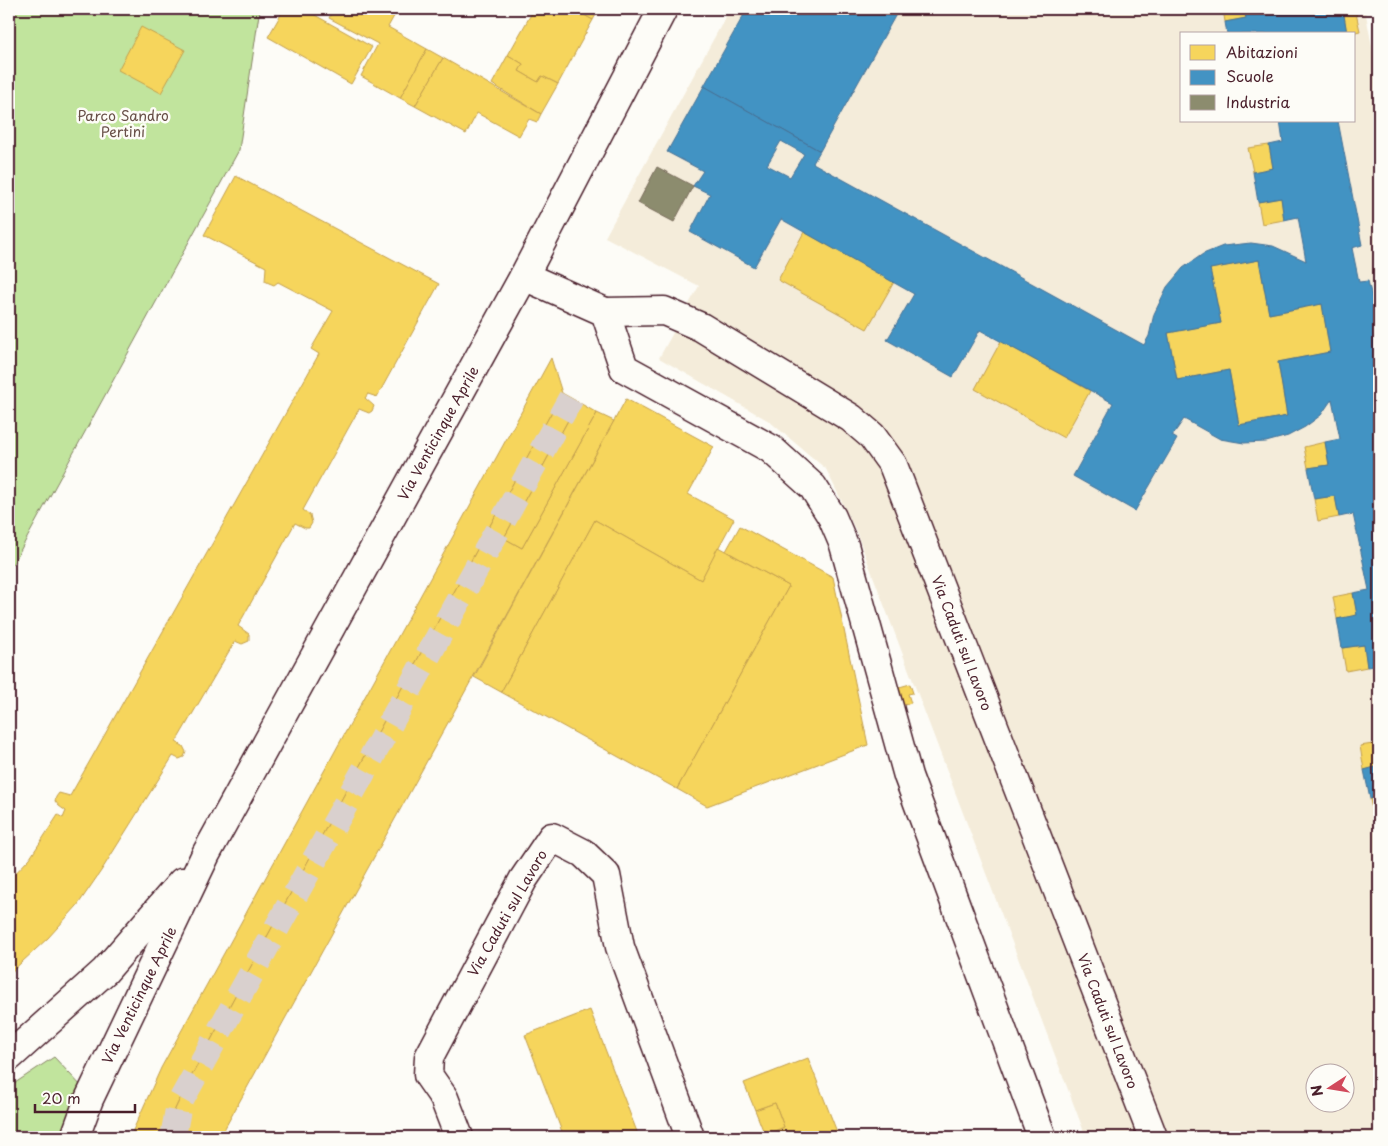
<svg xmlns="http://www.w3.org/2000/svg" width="1388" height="1146" font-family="'Playpen Sans',sans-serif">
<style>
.built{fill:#f4ecda;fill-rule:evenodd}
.green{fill:#c1e49d;stroke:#868264}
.homes{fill:#f6d55c;stroke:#c29e4d}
.schools{fill:#4393c3;stroke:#457095;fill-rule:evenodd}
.industry{fill:#8c8c6e;stroke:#786b5a}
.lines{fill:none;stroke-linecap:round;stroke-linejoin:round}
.pedestrian-tunnel{stroke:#d9d0ce;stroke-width:26;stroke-dasharray:26 13;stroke-linecap:butt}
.minor-casing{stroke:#4a1f2b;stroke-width:31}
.minor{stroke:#fdfcf7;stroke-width:28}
.labels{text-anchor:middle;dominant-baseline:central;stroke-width:5;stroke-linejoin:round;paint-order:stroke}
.park-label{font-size:14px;fill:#685048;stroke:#fdfcf7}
.street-label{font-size:14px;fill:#4a1f2b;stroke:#fdfcf7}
</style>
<rect width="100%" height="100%" fill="#fdfcf7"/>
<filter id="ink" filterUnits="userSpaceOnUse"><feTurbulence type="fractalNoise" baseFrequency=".02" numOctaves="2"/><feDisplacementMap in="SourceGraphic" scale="10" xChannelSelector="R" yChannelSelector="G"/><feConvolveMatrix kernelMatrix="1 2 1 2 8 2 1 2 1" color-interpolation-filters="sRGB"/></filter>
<g filter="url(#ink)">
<!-- built -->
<path class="built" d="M730,9H1365L1379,85V1137H1086L856,531L826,469L769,421L659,358L699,286L605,237ZM1182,34H1354V121H1182ZM1316,1074H1346V1104H1316Z"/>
<!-- green -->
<g class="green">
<polygon points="9,9 263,9 259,14 239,150 9,571"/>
<polygon points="54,1057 83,1088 61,1137 9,1137 9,1087"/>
</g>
<!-- homes -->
<g class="homes">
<polygon points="284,9 304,9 372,47 351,84 268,37"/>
<polygon points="334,9 398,9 388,27 427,49 400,98 361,76 378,44 329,18"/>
<polygon points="534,9 574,9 593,20 558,84 542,76 538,82 519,71 523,64 508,55"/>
<polygon points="574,9 599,9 593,20"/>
<polygon points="1223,9 1244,9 1246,18 1225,22"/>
<polygon points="1343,9 1355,9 1360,31 1347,34"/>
<polygon points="141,27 185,50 161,93 118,70"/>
<polygon points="427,49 443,58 415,106 400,98"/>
<polygon points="508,55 523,64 519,71 538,82 542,76 558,84 541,114 492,84"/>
<polygon points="443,58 541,114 537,122 529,119 519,136 477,113 466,134 415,106"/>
<polygon points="1269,145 1273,168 1253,172 1248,148"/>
<polygon points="236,176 439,284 377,397 368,394 365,398 374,406 372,411 369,413 359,409 303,510 310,515 312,523 309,528 305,528 295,523 238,626 249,634 249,641 242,644 235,641 176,742 183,746 186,752 184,757 179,759 173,756 101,871 77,906 48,938 9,974 9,880 30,858 58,815 63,818 66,811 59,806 55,801 56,797 59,793 70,796 95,752 319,354 311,349 333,311 278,282 274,285 269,283 265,281 266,267 204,235"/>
<polygon points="1281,198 1284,220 1262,224 1258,202"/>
<polygon points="804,232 894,282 867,329 778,280"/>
<polygon points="1259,260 1269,314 1322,304 1330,352 1278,362 1287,416 1239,425 1229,370 1177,380 1168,333 1221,323 1210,269"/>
<polygon points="1001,341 1090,391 1064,438 975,389"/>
<polygon points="551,358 562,393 185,1088 162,1137 130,1137 161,1068"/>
<polygon points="562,393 578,402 504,538 522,548 597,413 614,421 220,1137 162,1137 185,1088"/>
<polygon points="626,399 714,447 688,494 734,519 701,580 595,520 501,692 474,677"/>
<polygon points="578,402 597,413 522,548 504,538"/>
<polygon points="1325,442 1329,465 1308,468 1304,447"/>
<polygon points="1335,496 1339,517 1318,521 1314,499"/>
<polygon points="595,520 701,580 718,547 789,586 677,789 501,692"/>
<polygon points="740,526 833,577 868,745 707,806 677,789 789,586 726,551"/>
<polygon points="1353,593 1357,615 1337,619 1333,597"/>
<polygon points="1364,645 1367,667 1346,671 1342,648"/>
<polygon points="910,684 913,693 908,694 911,703 901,706 896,688"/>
<polygon points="1379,743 1379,766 1364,770 1360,746"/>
<polygon points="1379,797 1379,819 1374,820 1370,799"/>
<polygon points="590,1010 639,1137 564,1137 525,1035"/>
<polygon points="808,1058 839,1137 765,1137 765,1135 784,1127 775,1103 755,1110 744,1083"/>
<polygon points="775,1103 784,1127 765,1135 755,1110"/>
</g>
<!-- schools -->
<g class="schools">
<polygon points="747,9 899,9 820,151 704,86"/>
<polygon points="1244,9 1343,9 1347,34 1227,34 1225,22 1246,18"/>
<path d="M704,86L820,151L813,163L1144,345L1149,336L1154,314L1167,287L1183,268L1203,254L1223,246L1251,243L1273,246L1306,261L1298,217L1284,220L1281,198L1258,202L1253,172L1273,168L1269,145L1283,142L1280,121H1338L1362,245L1352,248L1359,282L1368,281L1373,301L1379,300V357L1373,358L1379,394V665L1367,667L1364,645L1342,648L1337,619L1357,615L1353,593L1369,590L1353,514L1339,517L1335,496L1314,499L1308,468L1329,465L1325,442L1340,439L1332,399L1321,415L1305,427L1288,436L1266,442L1244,443L1220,439L1184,419L1172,436L1177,439L1135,511L1073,476L1113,403L980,330L953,377L887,340L914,294L781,219L754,267L690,232L710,194L693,186L703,171L667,152ZM781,141L804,154L790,177L767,165ZM1259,260L1269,314L1322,304L1330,352L1278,362L1287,416L1239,425L1229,370L1177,380L1168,333L1221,323L1210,269Z"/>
<polygon points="1379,766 1379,797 1370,799 1364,770"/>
</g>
<!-- industry -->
<polygon class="industry" points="657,167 693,186 674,222 638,203"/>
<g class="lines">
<!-- pedestrian-tunnel -->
<polyline class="pedestrian-tunnel" points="173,1137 179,1104 571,398"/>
<!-- minor casing -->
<g class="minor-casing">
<g id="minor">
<polyline points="524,276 605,312 624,368 771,449 813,487 832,517 844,545 908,776 1042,1137"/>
<polyline points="605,312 664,311 701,327 851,418 872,436 893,465 1153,1137"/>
<polyline points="9,1057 105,971 182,882"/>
<polyline points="75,1137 89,1099 206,854 524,276 663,9"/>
<polyline points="459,1137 444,1098 428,1075 429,1057 523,880 552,837 583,853 606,875 620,947 690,1137"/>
</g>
</g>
<!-- minor -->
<use href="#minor" class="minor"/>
</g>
</g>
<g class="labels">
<!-- park labels -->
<g class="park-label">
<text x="123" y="115">Parco Sandro<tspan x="123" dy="16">Pertini</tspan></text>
</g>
<!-- street labels -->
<g class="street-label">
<text transform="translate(438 433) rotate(-61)">Via Venticinque Aprile</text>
<text transform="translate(962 643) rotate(69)">Via Caduti sul Lavoro</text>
<text transform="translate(507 913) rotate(-60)">Via Caduti sul Lavoro</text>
<text transform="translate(139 995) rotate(-64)">Via Venticinque Aprile</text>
<text transform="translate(1108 1021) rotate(69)">Via Caduti sul Lavoro</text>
</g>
</g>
<!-- margin -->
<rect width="1388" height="1146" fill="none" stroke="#fdfcf7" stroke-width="30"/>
<rect x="15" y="15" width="1358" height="1116" fill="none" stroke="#4a1f2b" stroke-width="2" filter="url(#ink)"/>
<!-- legend -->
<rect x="1180" y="32" width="175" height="90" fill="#fdfcf7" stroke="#b5a4a5"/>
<rect x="1190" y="45" width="25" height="15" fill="#f6d55c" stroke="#b5a4a5"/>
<text x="1226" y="58" font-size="15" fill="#4a1f2b">Abitazioni</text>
<rect x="1190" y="70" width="25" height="15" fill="#4393c3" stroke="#b5a4a5"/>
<text x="1226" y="82" font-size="15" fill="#4a1f2b">Scuole</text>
<rect x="1190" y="95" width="25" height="15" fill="#8c8c6e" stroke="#b5a4a5"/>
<text x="1226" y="108" font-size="15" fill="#4a1f2b">Industria</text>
<!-- north arrow -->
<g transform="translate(1330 1088) rotate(258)"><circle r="24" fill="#fdfcf7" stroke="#b5a4a5"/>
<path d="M0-4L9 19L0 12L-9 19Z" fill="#d1495b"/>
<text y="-8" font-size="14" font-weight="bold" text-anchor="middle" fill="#4a1f2b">N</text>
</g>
<!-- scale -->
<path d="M35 1104v8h100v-8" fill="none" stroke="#4a1f2b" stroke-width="2.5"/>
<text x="42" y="1104" font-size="15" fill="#4a1f2b" stroke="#fdfcf7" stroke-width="4" paint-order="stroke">20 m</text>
</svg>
